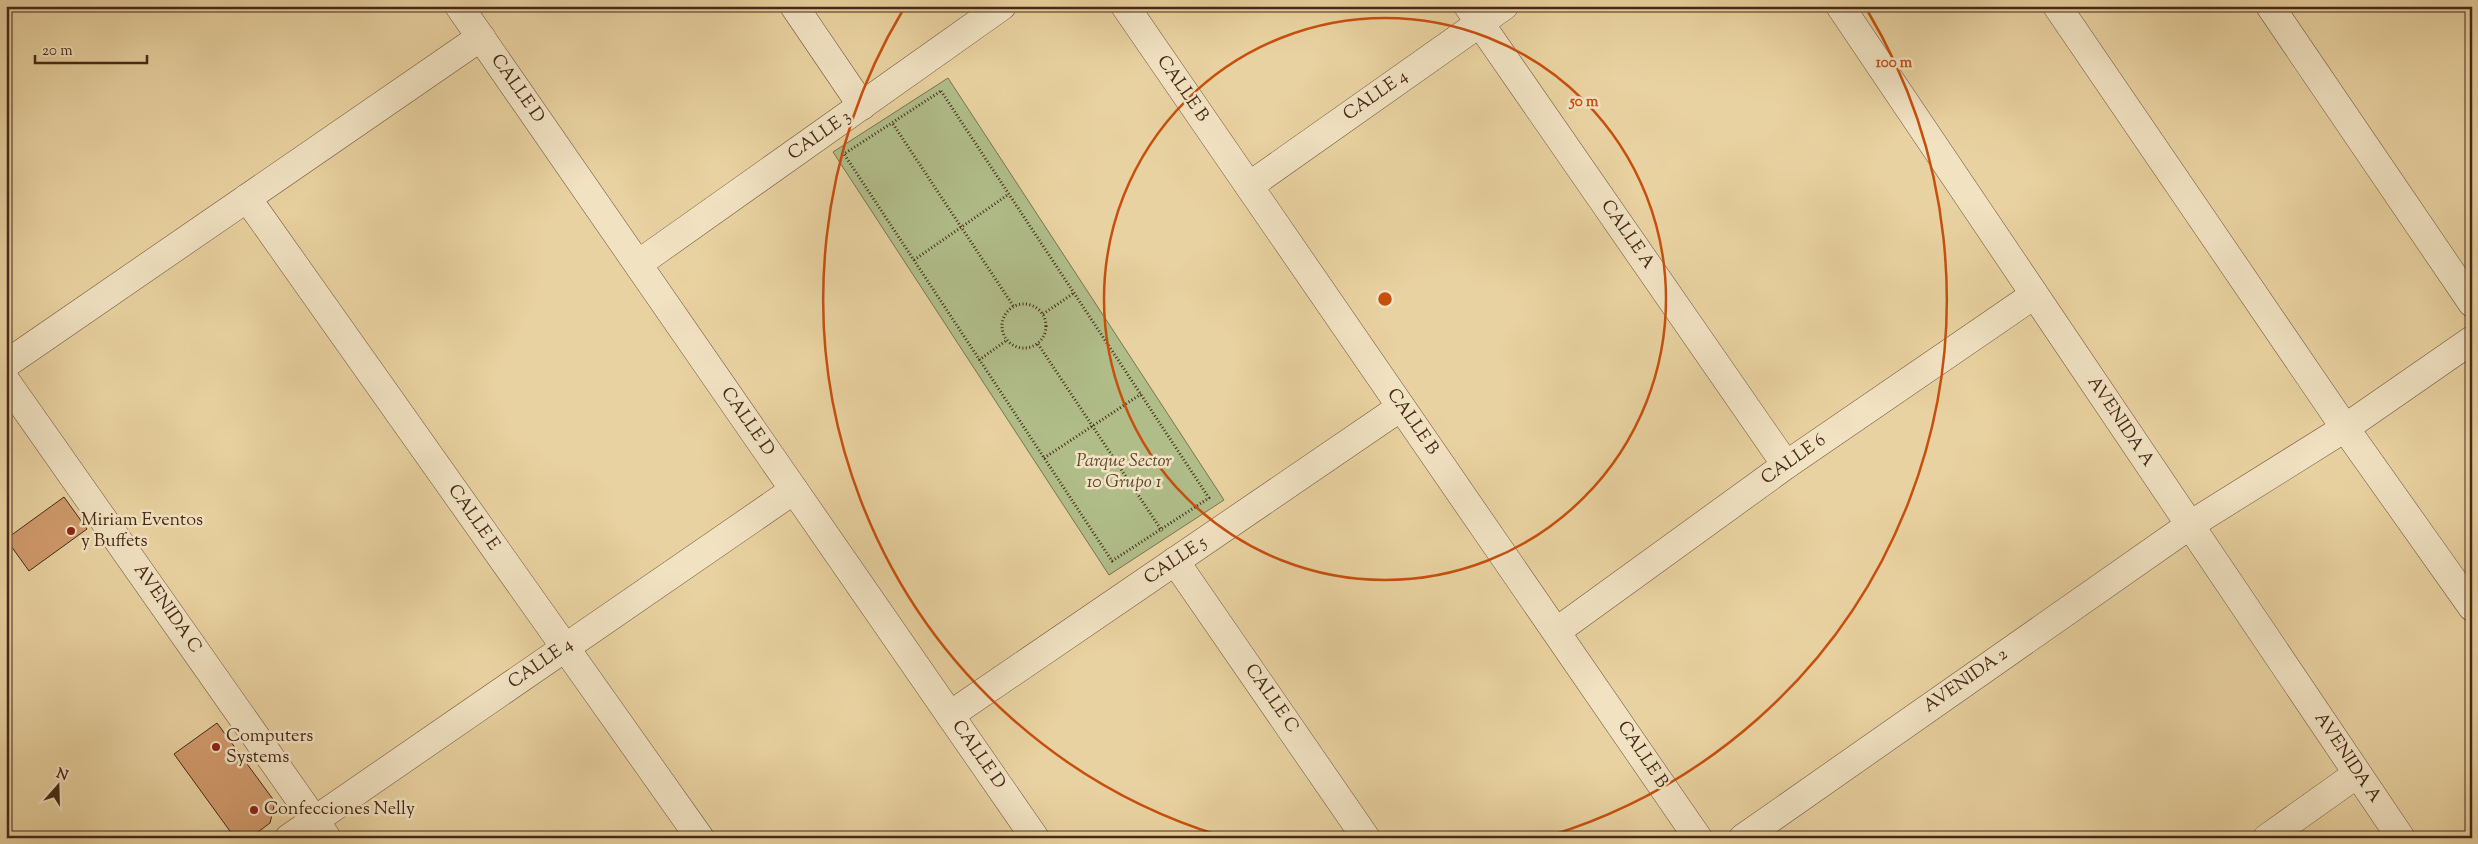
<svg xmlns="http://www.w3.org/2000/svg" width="2478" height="844" font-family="'Sorts Mill Goudy',serif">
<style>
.green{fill:#b0bd89;stroke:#7b7350}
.building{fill:#d19b6d;stroke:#462918}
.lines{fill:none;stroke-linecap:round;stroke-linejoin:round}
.minor-casing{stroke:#6f533a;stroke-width:29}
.path{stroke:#462918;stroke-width:3;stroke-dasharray:1 2.5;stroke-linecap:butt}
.minor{stroke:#f1e2c2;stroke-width:28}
.ring{fill:none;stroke:#c84f0e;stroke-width:2.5}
.poi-dot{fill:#8f2418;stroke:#f1e2c2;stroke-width:2}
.labels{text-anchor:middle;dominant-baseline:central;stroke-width:5;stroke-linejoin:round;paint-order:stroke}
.street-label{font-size:18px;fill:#462918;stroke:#f1e2c2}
.park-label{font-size:18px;font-style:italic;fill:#5b472f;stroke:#f1e2c2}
.poi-label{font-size:18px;fill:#462918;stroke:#f1e2c2;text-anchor:start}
.centre{fill:#c84f0e;stroke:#f1e2c2;stroke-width:2.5}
.ring-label{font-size:15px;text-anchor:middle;font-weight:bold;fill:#c84f0e;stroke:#f1e2c2;stroke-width:5;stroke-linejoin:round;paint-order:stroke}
</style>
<rect width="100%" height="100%" fill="#e9d2a1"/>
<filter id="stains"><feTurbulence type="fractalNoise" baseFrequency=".004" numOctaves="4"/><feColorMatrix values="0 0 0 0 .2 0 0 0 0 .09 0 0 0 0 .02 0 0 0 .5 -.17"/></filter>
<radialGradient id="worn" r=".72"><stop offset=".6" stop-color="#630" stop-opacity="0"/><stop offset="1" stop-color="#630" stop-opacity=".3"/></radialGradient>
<!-- green -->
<polygon class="green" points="948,78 1224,500 1109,575 833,152"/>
<!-- building -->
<g class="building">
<polygon points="64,497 87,529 29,571 6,539"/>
<polygon points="217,723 275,802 270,823 250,838 235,838 174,754"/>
</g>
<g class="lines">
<!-- minor casing -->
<g class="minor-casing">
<g id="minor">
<polyline points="459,6 1035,838"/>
<polyline points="794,6 862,106"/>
<polyline points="1125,6 1698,838"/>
<polyline points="1468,6 1786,465"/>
<polyline points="1840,6 2401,838"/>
<polyline points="2057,6 2345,428 2472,607"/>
<polyline points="2270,6 2472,303"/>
<polyline points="1249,186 1504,6"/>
<polyline points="247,198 700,838"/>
<polyline points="638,264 1002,6"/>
<polyline points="6,364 481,37"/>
<polyline points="6,381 327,838"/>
<polyline points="1175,561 1366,838"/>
<polyline points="1557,631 1786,465 2034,295"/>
<polyline points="950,715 1401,407"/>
<polyline points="289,838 794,490"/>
<polyline points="1743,838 2190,525 2345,428 2472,340"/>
<polyline points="2267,838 2357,774"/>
</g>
</g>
<!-- path -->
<g class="path">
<polygon points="941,91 1209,498 1112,561 844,154"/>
<polyline points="893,124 1014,307"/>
<polyline points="914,260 1009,194"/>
<circle cx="1024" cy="326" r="22"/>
<polyline points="1043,314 1074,293"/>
<polyline points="1038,344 1162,531"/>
<polyline points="979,360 1007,340"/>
<polyline points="1044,458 1141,394"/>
</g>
<!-- minor -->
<use href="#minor" class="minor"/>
</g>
<!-- distance rings -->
<g class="ring">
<circle cx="1385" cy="299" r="281"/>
<path d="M1221 836A562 562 0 0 1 903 10M1867 10A562 562 0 0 1 1549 836"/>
</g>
<!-- markers -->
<g class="poi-dot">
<circle cx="71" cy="531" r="5"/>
<circle cx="216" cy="747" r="5"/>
<circle cx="254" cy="810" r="5"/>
</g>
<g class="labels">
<!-- street labels -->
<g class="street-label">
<text transform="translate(517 89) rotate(55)">CALLE D</text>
<text transform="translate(1182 89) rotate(55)">CALLE B</text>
<text transform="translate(1376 96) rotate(-35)">CALLE 4</text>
<text transform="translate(820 136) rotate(-35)">CALLE 3</text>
<text transform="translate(1627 235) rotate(55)">CALLE A</text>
<text transform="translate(747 422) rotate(55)">CALLE D</text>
<text transform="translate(1412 422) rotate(55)">CALLE B</text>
<text transform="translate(2120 422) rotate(56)">AVENIDA A</text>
<text transform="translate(1794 460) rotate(-35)">CALLE 6</text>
<text transform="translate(473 518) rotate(55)">CALLE E</text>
<text transform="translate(1176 561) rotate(-34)">CALLE 5</text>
<text transform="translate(167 609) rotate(55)">AVENIDA C</text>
<text transform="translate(541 664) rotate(-35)">CALLE 4</text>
<text transform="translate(1966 681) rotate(-35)">AVENIDA 2</text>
<text transform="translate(1271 699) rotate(55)">CALLE C</text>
<text transform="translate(978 755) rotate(55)">CALLE D</text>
<text transform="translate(1642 755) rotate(56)">CALLE B</text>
<text transform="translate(2347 758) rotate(56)">AVENIDA A</text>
</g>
<!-- park labels -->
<g class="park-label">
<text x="1124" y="462">Parque Sector<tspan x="1124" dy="21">10 Grupo 1</tspan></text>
</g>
<!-- poi labels -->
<g class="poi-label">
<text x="81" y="521">Miriam Eventos<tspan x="81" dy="21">y Buffets</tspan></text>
<text x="226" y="737">Computers<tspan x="226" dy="21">Systems</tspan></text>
<text x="264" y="810">Confecciones Nelly</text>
</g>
</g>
<circle cx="1385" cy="299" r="8" class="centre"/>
<g class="ring-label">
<text x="1894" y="67">100 m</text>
<text x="1584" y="106">50 m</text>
</g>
<!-- margin -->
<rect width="2478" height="844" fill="none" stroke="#e9d2a1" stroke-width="25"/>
<rect x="8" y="8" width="2463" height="829" fill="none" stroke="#462918" stroke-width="2.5"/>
<rect x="12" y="12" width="2453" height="819" fill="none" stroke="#462918"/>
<!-- north arrow -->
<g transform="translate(58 786) rotate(20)" stroke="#f1e2c2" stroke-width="4" paint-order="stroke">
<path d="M0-4L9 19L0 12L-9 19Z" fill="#462918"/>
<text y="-8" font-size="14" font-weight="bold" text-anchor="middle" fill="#462918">N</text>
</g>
<!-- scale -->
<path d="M35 55v8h112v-8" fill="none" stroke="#462918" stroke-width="2.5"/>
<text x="42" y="55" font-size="15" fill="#462918" stroke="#f1e2c2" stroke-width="4" paint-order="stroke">20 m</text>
<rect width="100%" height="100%" filter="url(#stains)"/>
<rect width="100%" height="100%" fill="url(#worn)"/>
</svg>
